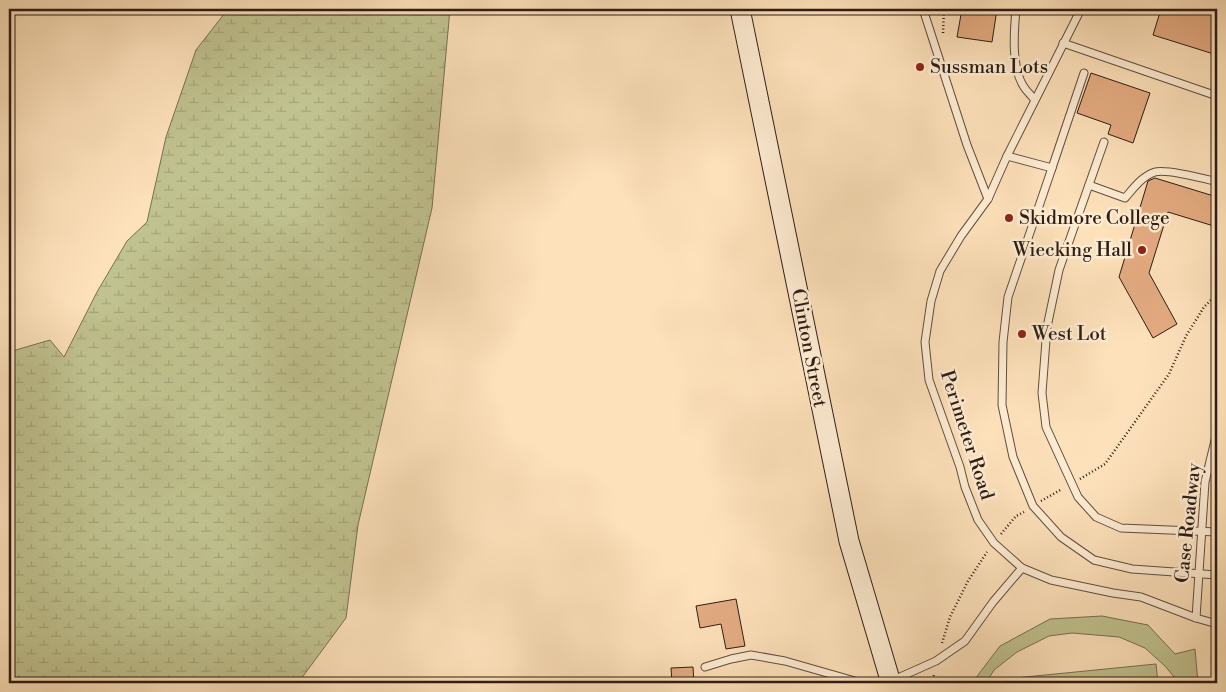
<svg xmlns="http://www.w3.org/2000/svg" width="1226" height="692" font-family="'Libre Bodoni',serif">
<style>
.green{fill:#c0c28f;stroke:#777052}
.wetland{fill:url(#wetland-marsh);stroke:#777052}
.building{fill:#e4ab81;stroke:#2e1d16}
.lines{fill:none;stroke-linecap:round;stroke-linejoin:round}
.lane-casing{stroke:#624e3f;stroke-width:9}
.secondary-casing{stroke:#2e1d16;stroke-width:21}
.path{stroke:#2e1d16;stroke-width:2.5;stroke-dasharray:1 2.5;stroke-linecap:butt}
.lane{stroke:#feecd2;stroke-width:7}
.secondary{stroke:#feecd2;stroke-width:19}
.poi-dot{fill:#8f2418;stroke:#feecd2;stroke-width:2}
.labels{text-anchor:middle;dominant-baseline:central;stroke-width:5;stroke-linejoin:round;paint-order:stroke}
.poi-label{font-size:19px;fill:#2e1d16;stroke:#feecd2;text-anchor:start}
.street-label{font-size:19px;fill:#2e1d16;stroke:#feecd2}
</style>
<defs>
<pattern id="wetland-marsh" width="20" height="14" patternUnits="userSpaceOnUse" patternTransform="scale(1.25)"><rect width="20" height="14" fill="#c0c28f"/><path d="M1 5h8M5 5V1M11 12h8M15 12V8" fill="none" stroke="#a5a67b"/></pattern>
</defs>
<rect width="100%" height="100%" fill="#fde1ba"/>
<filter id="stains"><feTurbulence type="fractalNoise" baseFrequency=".004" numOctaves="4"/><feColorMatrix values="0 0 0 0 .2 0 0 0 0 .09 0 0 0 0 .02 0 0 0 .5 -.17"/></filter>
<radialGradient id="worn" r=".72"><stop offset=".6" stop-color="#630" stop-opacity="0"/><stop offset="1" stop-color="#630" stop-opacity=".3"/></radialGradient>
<!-- green -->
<g class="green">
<polygon points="1102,616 1148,625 1175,654 1195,649 1198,683 1179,683 1165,666 1145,648 1119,637 1072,633 1049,636 1017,652 994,670 986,683 972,683 1000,646 1050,619"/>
<polygon points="1156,664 1158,683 996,683 995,680"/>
</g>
<!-- wetland -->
<polygon class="wetland" points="228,9 450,9 432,208 358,525 346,618 298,683 9,683 9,352 50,340 64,357 97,292 127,241 147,222 166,137 196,50"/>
<!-- building -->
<g class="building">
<polygon points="962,9 997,9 992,42 957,37"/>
<polygon points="1161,9 1217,9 1217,55 1153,35"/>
<polygon points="1091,73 1150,93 1133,143 1108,134 1111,125 1077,113"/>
<polygon points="1155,178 1217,197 1217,227 1168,212 1149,273 1177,324 1153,338 1119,277 1148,181"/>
<polygon points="736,599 745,646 726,649 721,624 700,628 696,606"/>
<polygon points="693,667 694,683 672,683 671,668"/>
</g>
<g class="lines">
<!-- lane casing -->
<g class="lane-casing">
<g id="lane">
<polyline points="923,9 967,145 988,199"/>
<path d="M1016,9C1014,31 1011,68 1024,87C1027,92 1031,95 1034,99"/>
<polyline points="1081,9 1007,156 988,199 961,236 940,271 931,301 925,342 929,380 960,467 965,487 978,520 994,543 1022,568 1051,580 1113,593 1141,597 1196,618 1217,624"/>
<polyline points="1063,43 1217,96"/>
<polyline points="1104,142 1059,270 1047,327 1042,393 1046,427 1078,497 1096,517 1121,528 1217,532"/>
<polyline points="1007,156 1052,168 1084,73"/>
<polyline points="1052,168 1008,297 1003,342 1002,405 1013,457 1033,506 1061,537 1094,560 1132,569 1217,575"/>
<path d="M1089,185L1125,198C1133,189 1142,176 1155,172C1165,169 1202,178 1214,181L1217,180"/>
<polyline points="1196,618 1205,482 1217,432"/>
<polyline points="705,667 731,659 751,655 785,661 862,683"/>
<polyline points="891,681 936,661 965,641 993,602 1022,568"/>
</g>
</g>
<!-- secondary casing -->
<g class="secondary-casing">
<polyline id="secondary" points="740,9 849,541 891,683"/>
</g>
<!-- path -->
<g class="path">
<polyline points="943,33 944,9"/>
<polyline points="1080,479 1105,464 1169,374 1186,336 1204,307 1217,294"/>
<polyline points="1041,501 1062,489"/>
<polyline points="1001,534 1016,516 1024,512"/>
<polyline points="942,643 950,617 968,581 987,552"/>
<polyline points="932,683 934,675"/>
</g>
<!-- lane -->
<use href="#lane" class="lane"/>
<!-- secondary -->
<use href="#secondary" class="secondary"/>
</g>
<!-- markers -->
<g class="poi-dot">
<circle cx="920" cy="67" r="5"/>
<circle cx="1009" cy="218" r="5"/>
<circle cx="1142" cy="250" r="5"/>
<circle cx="1022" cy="334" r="5"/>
</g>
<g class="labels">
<!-- poi labels -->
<g class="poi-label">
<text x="930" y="67">Sussman Lots</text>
<text x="1019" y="218">Skidmore College</text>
<text x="1132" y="250" text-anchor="end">Wiecking Hall</text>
<text x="1032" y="334">West Lot</text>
</g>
<!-- street labels -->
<g class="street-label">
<text transform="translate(809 348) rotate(79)">Clinton Street</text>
<text transform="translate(967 435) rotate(72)">Perimeter Road</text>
<text transform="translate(1188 523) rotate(-84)">Case Roadway</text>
</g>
</g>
<!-- margin -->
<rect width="1226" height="692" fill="none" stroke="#fde1ba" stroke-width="30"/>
<rect x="10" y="10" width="1206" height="672" fill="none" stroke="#2e1d16" stroke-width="2.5"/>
<rect x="15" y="15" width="1196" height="662" fill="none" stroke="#2e1d16"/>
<rect width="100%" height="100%" filter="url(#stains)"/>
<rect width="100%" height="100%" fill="url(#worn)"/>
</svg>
